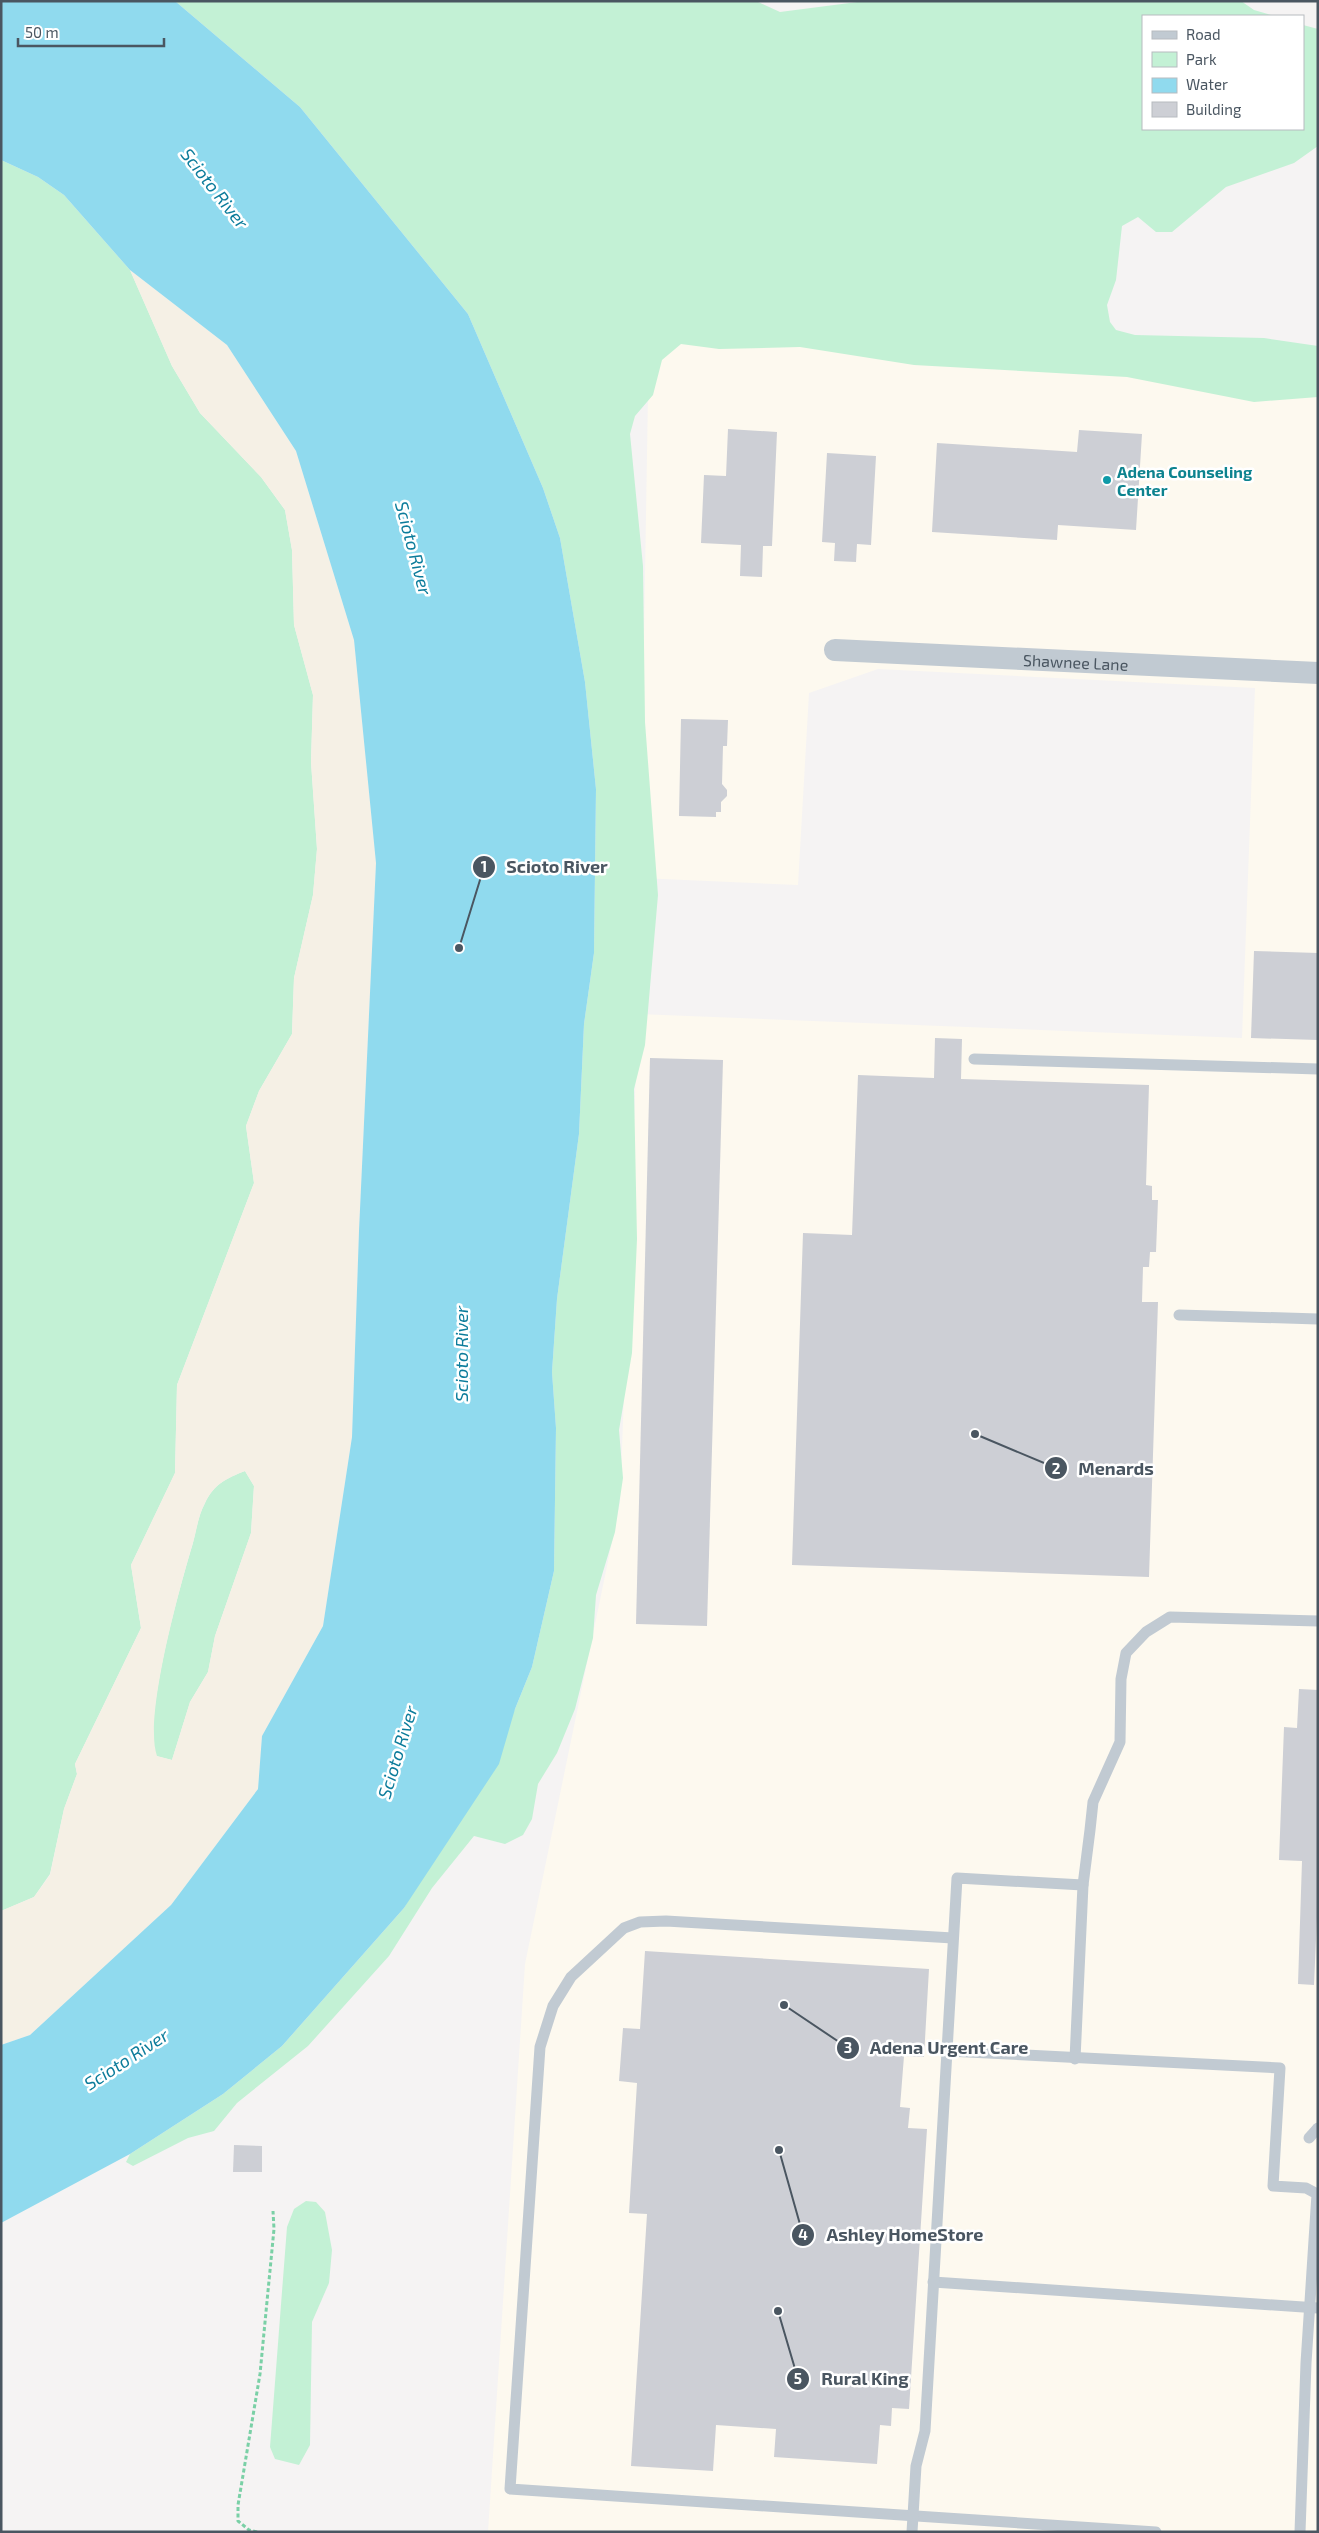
<svg xmlns="http://www.w3.org/2000/svg" width="1319" height="2533" font-family="'Exo 2',sans-serif">
<style>
.commercial{fill:#fdf9ef}
.green{fill:#c3f1d5}
.sand{fill:#f5f0e5;fill-rule:evenodd}
.water{fill:#90daee}
.building{fill:#cdcfd5}
.lines{fill:none;stroke-linecap:round;stroke-linejoin:round}
.path{stroke:#7ad0a6;stroke-width:3;stroke-dasharray:4 2.5;stroke-linecap:butt}
.service{stroke:#c1cad2;stroke-width:11}
.minor{stroke:#c1cad2;stroke-width:22}
.culture-dot{fill:#0f9aa8;stroke:#fff;stroke-width:2}
.labels{text-anchor:middle;dominant-baseline:central;stroke-width:5;stroke-linejoin:round;paint-order:stroke}
.culture-label{font-size:16px;font-weight:bold;fill:#0d838f;stroke:#fff;text-anchor:start}
.street-label{font-size:16px;fill:#4a5661;stroke:#fff}
.water-label{font-size:18px;font-style:italic;fill:#0c7c9b;stroke:#fff}
.leader{fill:none;stroke:#4a5661;stroke-width:2}
.callout-dot{fill:#4a5661;stroke:#fff;stroke-width:2}
.mark-label{font-size:15px;text-anchor:middle;font-weight:bold;fill:#fff}
.callout-label{font-size:18px;text-anchor:middle;font-weight:bold;fill:#4a5661;stroke:#fff;stroke-width:5;stroke-linejoin:round;paint-order:stroke}
</style>
<rect width="100%" height="100%" fill="#f5f3f3"/>
<!-- commercial -->
<polygon class="commercial" points="649,334 1318,373 1318,2532 488,2532 525,1964 620,1503 638,1014 1242,1038 1255,688 878,669 809,693 798,885 640,878"/>
<!-- green -->
<g class="green">
<polygon points="175,1 756,1 780,12 865,1 1241,1 1254,10 1275,16 1143,16 1143,129 1303,129 1303,25 1318,29 1318,146 1294,163 1226,187 1172,232 1156,232 1138,217 1122,226 1116,280 1107,305 1110,322 1116,330 1135,335 1264,338 1318,346 1318,397 1254,402 1127,377 914,365 800,347 719,349 681,344 662,360 653,395 635,416 630,434 643,566 645,722 658,895 645,1045 634,1089 637,1239 632,1353 619,1430 623,1478 615,1532 596,1595 593,1638 575,1709 557,1753 538,1784 532,1819 523,1835 505,1844 474,1836 432,1888 389,1956 308,2046 237,2103 214,2131 188,2138 133,2166 126,2162 130,2154 223,2094 282,2046 404,1908 515,1709 532,1667 554,1571 556,1428 552,1372 557,1299 579,1134 584,1024 594,953 596,789 585,682 560,538 543,488 468,314 300,107"/>
<polygon points="1,160 38,177 64,195 130,270 172,366 200,413 261,477 285,510 292,550 294,625 313,695 311,762 317,849 313,895 294,978 292,1034 259,1091 246,1126 254,1183 177,1385 175,1473 131,1565 141,1628 75,1764 77,1774 64,1809 50,1874 34,1897 1,1911"/>
<path d="M245,1471L254,1486L251,1533L215,1636L208,1672L190,1702L172,1760L156,1756C143,1717 180,1586 193,1543C196,1530 199,1514 205,1503C214,1484 227,1478 245,1471Z"/>
<polygon points="306,2201 316,2202 325,2212 332,2250 329,2283 312,2322 310,2445 299,2465 275,2459 270,2447 287,2227 294,2209"/>
</g>
<!-- sand -->
<path class="sand" d="M130,270L227,345L296,451L354,640L376,863L359,1231L352,1437L323,1626L262,1736L258,1789L171,1905L30,2035L1,2045V1911L34,1897L50,1875L64,1809L77,1774L75,1764L141,1628L131,1565L175,1473L177,1385L254,1183L246,1126L259,1091L292,1034L294,978L313,895L317,849L311,762L313,695L294,625L292,550L285,510L261,477L200,413L172,366ZM245,1471L254,1486L251,1533L215,1636L208,1672L190,1702L172,1760L157,1756C143,1717 181,1583 194,1539C197,1528 199,1513 205,1503C214,1484 227,1478 245,1471Z"/>
<!-- water -->
<polygon class="water" points="1,1 175,1 300,107 468,314 543,488 560,538 585,682 596,789 594,953 584,1024 579,1134 557,1299 552,1372 556,1428 554,1571 532,1667 515,1709 499,1764 404,1908 282,2046 223,2094 130,2154 1,2223 1,2045 30,2035 171,1905 258,1789 262,1736 323,1626 352,1437 359,1231 376,863 354,640 296,451 227,345 130,270 64,195 38,177 1,160"/>
<!-- building -->
<g class="building">
<polygon points="728,429 777,432 772,546 763,546 762,577 740,576 741,545 701,543 704,475 726,476"/>
<polygon points="1079,430 1142,434 1136,530 1058,525 1057,540 932,532 937,443 1077,452"/>
<polygon points="827,453 876,456 871,545 857,544 856,562 834,561 835,543 822,542"/>
<polygon points="681,719 728,720 727,746 723,746 722,784 727,790 727,796 721,802 721,812 716,812 716,817 679,816"/>
<polygon points="1254,951 1318,953 1318,1040 1251,1038"/>
<polygon points="935,1038 962,1039 961,1079 1149,1085 1146,1185 1152,1186 1152,1200 1158,1200 1156,1252 1150,1252 1149,1267 1143,1267 1142,1302 1158,1302 1149,1577 792,1565 803,1233 852,1235 858,1075 934,1078"/>
<polygon points="650,1058 723,1060 707,1626 636,1624"/>
<polygon points="1299,1689 1318,1690 1318,1894 1314,1985 1298,1984 1302,1861 1279,1860 1284,1727 1297,1728"/>
<polygon points="645,1951 929,1969 924,2057 904,2056 900,2107 910,2108 908,2128 927,2129 909,2409 892,2408 891,2426 880,2425 877,2464 774,2457 776,2429 716,2425 713,2471 631,2466 647,2214 629,2213 637,2083 619,2081 623,2028 640,2029"/>
<polygon points="234,2145 262,2146 262,2172 233,2172"/>
</g>
<g class="lines">
<!-- path -->
<polyline class="path" points="257,2532 249,2530 238,2521 238,2505 260,2374 274,2229 273,2211"/>
<!-- service -->
<g class="service">
<polyline points="974,1059 1318,1069"/>
<polyline points="1179,1315 1318,1319"/>
<polyline points="953,1938 666,1921 640,1922 624,1928 571,1977 553,2006 540,2047 510,2489 1156,2532"/>
<polyline points="948,2051 1280,2068 1273,2186 1306,2188 1317,2194 1306,2363 1300,2532"/>
<polyline points="1075,2059 1083,1885 1090,1830 1093,1802 1120,1742 1121,1679 1126,1653 1146,1632 1170,1617 1318,1621"/>
<polyline points="1309,2138 1318,2128"/>
<polyline points="933,2282 1318,2308"/>
<polyline points="912,2532 916,2466 925,2431 957,1878 1083,1885"/>
</g>
<!-- minor -->
<path class="minor" id="s1" d="M835,650L1318,673"/>
</g>
<!-- markers -->
<circle class="culture-dot" cx="1107" cy="480" r="5"/>
<g class="labels">
<!-- culture labels -->
<g class="culture-label">
<text x="1117" y="471">Adena Counseling<tspan x="1117" dy="18">Center</tspan></text>
</g>
<!-- street labels -->
<g class="street-label">
<text stroke="none"><textPath href="#s1" startOffset="241">Shawnee Lane</textPath></text>
</g>
<!-- water labels -->
<g class="water-label">
<text transform="translate(215 188) rotate(52)">Scioto River</text>
<text transform="translate(414 548) rotate(75)">Scioto River</text>
<text transform="translate(461 1354) rotate(-90)">Scioto River</text>
<text transform="translate(397 1752) rotate(-73)">Scioto River</text>
<text transform="translate(126 2059) rotate(-33)">Scioto River</text>
</g>
</g>
<!-- callouts -->
<path class="leader" d="M459 948L484 867M975 1434L1056 1468M784 2005L848 2048M779 2150L803 2235M778 2311L798 2379"/>
<g class="callout-dot">
<circle cx="459" cy="948" r="5"/>
<circle cx="975" cy="1434" r="5"/>
<circle cx="784" cy="2005" r="5"/>
<circle cx="779" cy="2150" r="5"/>
<circle cx="778" cy="2311" r="5"/>
<circle cx="484" cy="867" r="12"/>
<circle cx="1056" cy="1468" r="12"/>
<circle cx="848" cy="2048" r="12"/>
<circle cx="803" cy="2235" r="12"/>
<circle cx="798" cy="2379" r="12"/>
</g>
<g class="mark-label">
<text x="484" y="872">1</text>
<text x="1056" y="1474">2</text>
<text x="848" y="2053">3</text>
<text x="803" y="2240">4</text>
<text x="798" y="2384">5</text>
</g>
<g class="callout-label">
<text x="557" y="873">Scioto River</text>
<text x="1116" y="1475">Menards</text>
<text x="949" y="2054">Adena Urgent Care</text>
<text x="905" y="2241">Ashley HomeStore</text>
<text x="865" y="2385">Rural King</text>
</g>
<!-- border -->
<rect width="1319" height="2533" fill="none" stroke="#4a5661" stroke-width="5"/>
<!-- legend -->
<rect x="1142" y="15" width="162" height="115" fill="#ffffff" stroke="#b7bbc0"/>
<rect x="1152" y="31" width="25" height="8" fill="#c1cad2" stroke="#b7bbc0"/>
<text x="1186" y="40" font-size="15" fill="#4a5661">Road</text>
<rect x="1152" y="52" width="25" height="15" fill="#c3f1d5" stroke="#b7bbc0"/>
<text x="1186" y="65" font-size="15" fill="#4a5661">Park</text>
<rect x="1152" y="78" width="25" height="15" fill="#90daee" stroke="#b7bbc0"/>
<text x="1186" y="90" font-size="15" fill="#4a5661">Water</text>
<rect x="1152" y="102" width="25" height="15" fill="#cdcfd5" stroke="#b7bbc0"/>
<text x="1186" y="115" font-size="15" fill="#4a5661">Building</text>
<!-- scale -->
<path d="M18 38v8h146v-8" fill="none" stroke="#4a5661" stroke-width="2.5"/>
<text x="25" y="38" font-size="15" fill="#4a5661" stroke="#ffffff" stroke-width="4" paint-order="stroke">50 m</text>
</svg>
